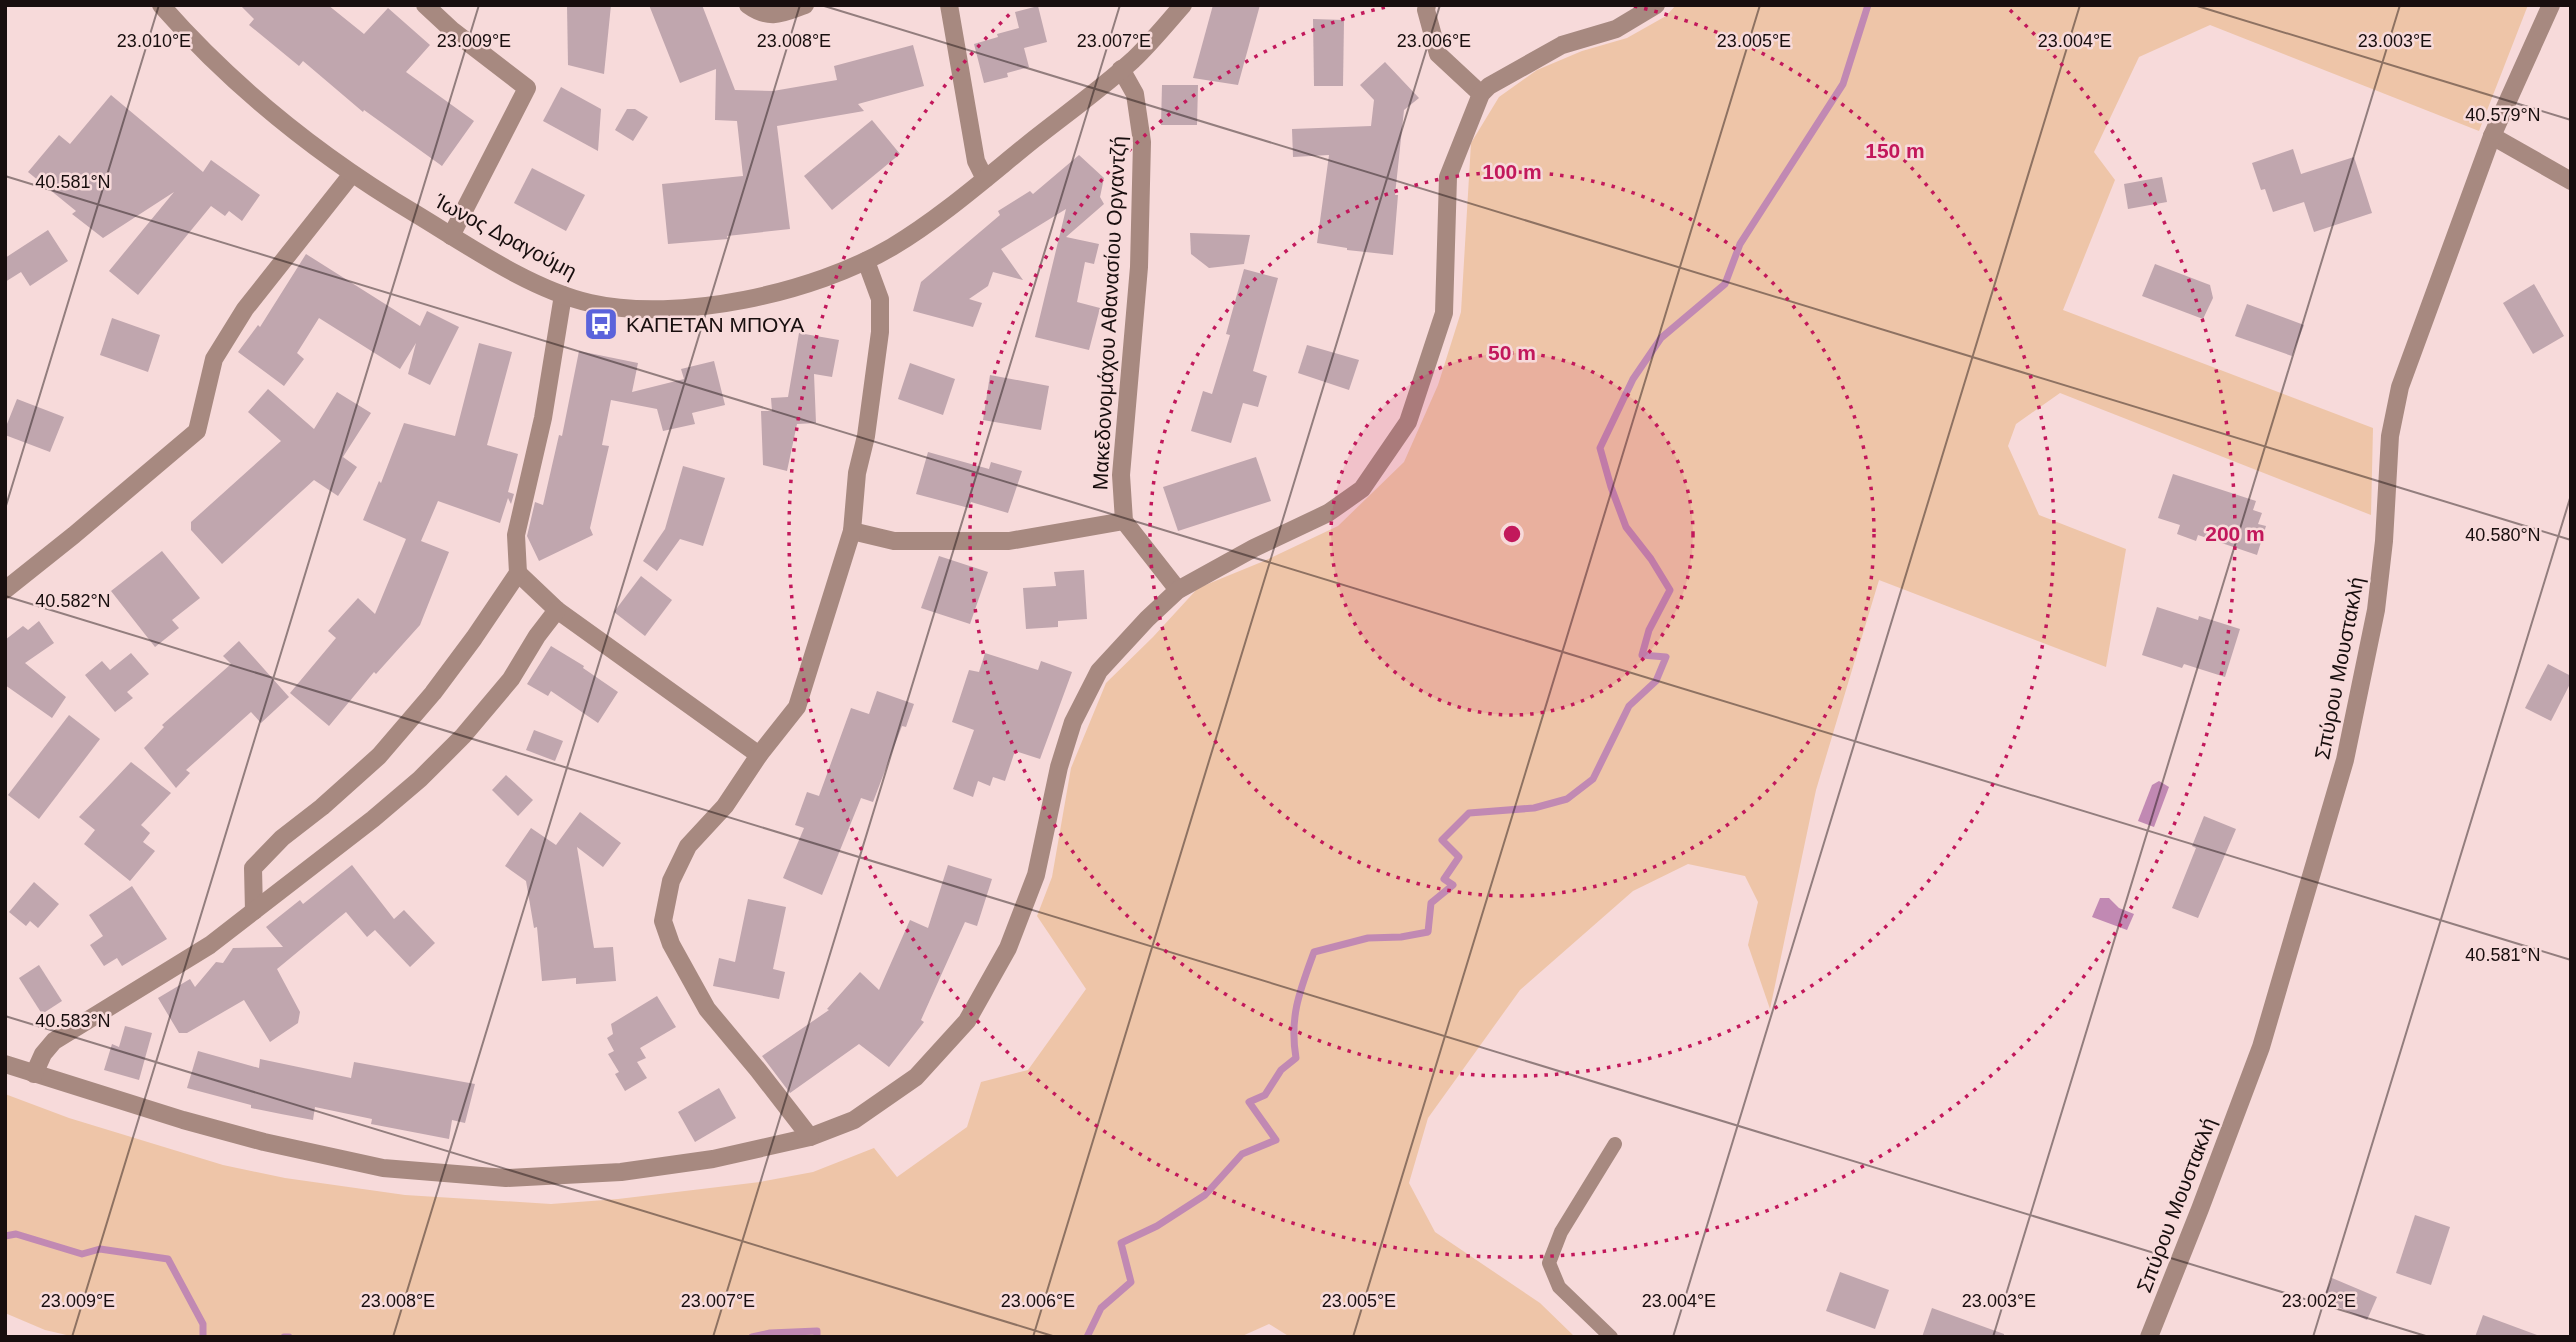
<svg xmlns="http://www.w3.org/2000/svg" width="2576" height="1342" font-family="Arial,sans-serif">
<style>
.green{fill:#eec5a8}
.water{fill:#c189b3}
.lines{fill:none;stroke-linecap:round;stroke-linejoin:round}
.stream{stroke:#c189b3;stroke-width:7}
.building{fill:#c0a6ae}
.service{stroke:#a78980;stroke-width:14}
.minor{stroke:#a78980;stroke-width:18}
.tertiary{stroke:#a78980;stroke-width:18}
.ticks{fill:none;stroke:#180e0e;stroke-width:2;stroke-opacity:0.45}
.ring{fill:none;stroke:#c2185b;stroke-width:3.5;stroke-dasharray:3.5 7}
.labels{text-anchor:middle;dominant-baseline:central;stroke-width:5;stroke-linejoin:round;paint-order:stroke}
.street-label{font-size:21px;fill:#180e0e;stroke:#f7dada}
.poi-label{font-size:21px;fill:#180e0e;stroke:#f7dada;text-anchor:start}
.ticks-label{font-size:18px;text-anchor:middle;fill:#180e0e;stroke:#f7dada;stroke-width:5;stroke-linejoin:round;paint-order:stroke}
.centre{fill:#c2185b;stroke:#f7dada;stroke-width:3.5}
.ring-label{font-size:21px;text-anchor:middle;font-weight:bold;fill:#c2185b;stroke:#f7dada;stroke-width:5;stroke-linejoin:round;paint-order:stroke}
</style>
<rect width="100%" height="100%" fill="#f7dada"/>
<!-- green -->
<polygon class="green" points="1676,5 2528,5 2479,131 2210,25 2139,57 2094,152 2115,180 2063,310 2373,428 2371,515 2060,393 2016,424 2008,446 2039,515 2126,549 2106,667 1879,580 1816,790 1770,1009 1748,945 1758,902 1745,876 1688,864 1633,891 1520,990 1428,1118 1409,1183 1435,1232 1540,1303 1575,1337 1290,1337 1269,1324 1240,1337 75,1337 45,1330 5,1313 5,1094 69,1118 223,1165 285,1178 405,1195 551,1204 618,1199 760,1182 813,1172 874,1148 897,1177 967,1127 981,1082 1028,1070 1086,989 1037,916 1052,877 1071,768 1106,683 1153,637 1198,588 1264,561 1338,526 1404,462 1438,385 1461,312 1471,143 1499,97 1537,70 1582,51 1627,38 1666,16"/>
<!-- water -->
<g class="water">
<polygon points="2159,781 2169,787 2154,827 2138,821 2152,785"/>
<polygon points="2100,898 2109,898 2119,908 2134,914 2127,930 2092,917"/>
</g>
<g class="lines">
<!-- stream -->
<g class="stream">
<polyline points="5,1236 16,1234 82,1254 100,1249 168,1259 203,1324 203,1337"/>
<polyline points="284,1337 289,1337"/>
<polyline points="752,1337 770,1333 817,1331 817,1337"/>
<path d="M1087,1337L1101,1308L1131,1282L1121,1243L1157,1226L1205,1195L1242,1154L1276,1140L1249,1102L1265,1095L1281,1070L1296,1058C1289,1017 1300,990 1314,952L1368,938L1401,937L1428,932L1431,903L1453,885L1444,879L1459,857L1442,840L1469,813L1534,808L1567,799L1593,779L1629,706L1656,681L1666,657L1642,655L1649,630L1670,590L1651,559L1626,527L1611,487L1600,448L1633,379L1661,338L1725,284L1740,244L1843,84L1868,5"/>
</g>
</g>
<!-- building -->
<g class="building">
<polygon points="240,5 328,5 364,34 388,8 430,45 406,72 474,121 442,166 364,110 363,112 303,61 299,66 249,25 254,19"/>
<polygon points="567,5 611,5 604,74 568,65"/>
<polygon points="649,5 702,5 735,90 773,91 837,80 834,66 913,45 924,86 858,104 864,111 777,126 790,229 727,236 728,239 668,244 662,184 743,176 737,121 715,120 716,69 680,83"/>
<polygon points="1213,5 1260,5 1238,85 1193,78"/>
<polygon points="1038,6 1047,42 1024,48 1029,67 1007,73 1008,77 984,83 974,44 998,37 997,34 1019,28 1015,12"/>
<polygon points="1313,19 1344,20 1343,86 1314,86"/>
<polygon points="1385,62 1419,98 1404,110 1395,195 1398,195 1393,255 1347,250 1347,248 1317,243 1329,155 1293,157 1292,129 1371,126 1374,100 1360,85"/>
<polygon points="1162,85 1198,85 1197,125 1161,125"/>
<polygon points="561,87 601,109 598,151 543,121"/>
<polygon points="111,95 203,172 211,160 260,195 242,221 229,211 225,216 211,206 138,295 109,271 174,192 103,238 72,214 76,211 28,172 59,135 70,144"/>
<polygon points="627,109 635,109 648,117 633,141 615,130"/>
<polygon points="872,120 900,154 832,210 804,176"/>
<polygon points="2293,149 2301,174 2354,157 2372,213 2314,232 2304,202 2273,212 2265,189 2261,190 2252,163"/>
<polygon points="1079,155 1104,178 1100,197 1104,204 1066,237 1099,244 1094,264 1085,262 1077,302 1100,308 1089,350 1035,337 1066,209 1001,249 1023,280 993,272 988,286 969,299 982,303 973,327 913,311 921,282 1000,215 998,211 1030,191 1033,194"/>
<polygon points="532,168 585,195 566,231 514,203"/>
<polygon points="2162,177 2167,202 2128,209 2124,184"/>
<polygon points="48,230 68,261 30,286 21,272 5,282 5,258"/>
<polygon points="1190,233 1250,235 1244,264 1209,268 1191,254"/>
<polygon points="306,254 420,326 427,311 459,327 430,385 408,374 416,343 400,369 319,318 297,353 304,359 284,386 238,352 258,325 260,327"/>
<polygon points="2155,264 2210,285 2213,298 2203,319 2142,296"/>
<polygon points="1244,269 1278,278 1253,371 1267,376 1258,407 1243,403 1231,443 1191,431 1203,391 1212,394 1230,335 1226,334"/>
<polygon points="2534,284 2564,336 2533,354 2503,303"/>
<polygon points="2247,304 2304,325 2292,356 2235,336"/>
<polygon points="112,318 160,335 148,372 100,355"/>
<polygon points="799,333 839,340 832,377 814,374 816,423 797,424 787,471 763,465 761,411 772,411 771,398 788,397"/>
<polygon points="479,343 512,352 487,445 518,454 508,492 514,494 511,504 508,498 500,523 438,501 421,541 449,552 420,625 376,674 374,672 329,726 290,693 336,638 328,631 358,598 375,614 406,539 363,520 379,481 381,483 404,423 455,436"/>
<polygon points="1307,345 1359,360 1349,390 1298,373"/>
<polygon points="579,351 638,363 632,392 684,379 681,369 714,361 725,405 692,413 695,424 663,431 657,409 611,400 602,445 609,446 590,528 593,535 539,561 527,536 535,502 543,505 559,435 562,436"/>
<polygon points="910,363 955,379 943,415 898,399"/>
<polygon points="990,375 1049,386 1041,430 983,420"/>
<polygon points="268,389 314,429 337,392 371,413 343,457 357,467 338,496 314,480 222,564 191,530 191,522 281,441 248,412"/>
<polygon points="17,399 64,417 50,452 5,435 5,429"/>
<polygon points="928,452 989,469 991,462 1022,471 1008,513 971,502 969,508 916,494"/>
<polygon points="1256,457 1271,501 1178,531 1163,487"/>
<polygon points="683,466 725,478 703,546 680,539 657,571 643,561 665,529"/>
<polygon points="2173,474 2256,501 2253,510 2262,513 2258,524 2266,526 2257,555 2198,535 2196,541 2177,534 2180,525 2158,518"/>
<polygon points="162,551 200,598 172,620 179,628 155,647 111,591"/>
<polygon points="939,556 988,572 970,624 921,608"/>
<polygon points="1084,570 1087,619 1058,621 1058,627 1026,629 1023,588 1056,586 1054,572"/>
<polygon points="641,576 672,600 645,636 614,612"/>
<polygon points="2157,607 2198,620 2199,616 2240,629 2225,677 2184,664 2182,668 2142,655"/>
<polygon points="39,621 54,643 25,663 66,697 52,718 5,685 5,640 23,626 28,630"/>
<polygon points="239,641 289,697 261,723 251,712 186,770 190,773 176,788 144,748 164,727 162,725 231,664 223,656"/>
<polygon points="551,646 584,666 583,668 618,692 598,723 551,691 548,696 527,684"/>
<polygon points="131,653 149,674 127,692 133,698 115,712 85,675 102,661 110,670"/>
<polygon points="985,653 1038,670 1041,661 1072,672 1040,759 1015,751 1005,781 993,777 990,786 978,781 973,797 953,789 974,730 952,722 969,670 979,672"/>
<polygon points="2548,664 2571,676 2571,682 2551,721 2525,708"/>
<polygon points="877,691 914,704 906,727 902,726 873,802 861,798 822,895 783,878 804,828 795,825 807,792 819,796 851,708 869,714"/>
<polygon points="69,715 100,739 39,819 8,795"/>
<polygon points="534,730 563,741 555,761 526,750"/>
<polygon points="131,762 171,793 141,825 150,833 143,842 155,851 130,881 84,844 95,830 79,817"/>
<polygon points="506,775 533,800 518,816 492,790"/>
<polygon points="580,812 621,843 603,867 577,847 594,948 613,947 616,981 576,984 576,978 542,981 537,927 534,928 526,881 505,866 531,828 556,845"/>
<polygon points="2204,816 2236,829 2198,918 2172,908 2196,848 2192,846"/>
<polygon points="352,865 394,919 404,910 435,943 410,967 375,930 367,937 346,912 277,969 300,1012 298,1023 270,1042 244,1000 187,1033 179,1033 158,998 190,979 195,987 216,962 223,963 233,948 283,947 266,927 300,900 303,904"/>
<polygon points="948,865 992,879 977,926 965,922 921,1020 924,1022 889,1067 859,1044 790,1093 762,1056 829,1010 827,1009 860,972 879,990 910,920 928,928"/>
<polygon points="34,882 59,904 38,928 30,921 26,926 9,912"/>
<polygon points="132,886 167,939 122,966 117,958 104,966 90,945 103,936 89,915"/>
<polygon points="748,899 786,907 773,969 785,972 779,999 713,986 719,958 735,962"/>
<polygon points="39,965 62,1001 42,1014 19,978"/>
<polygon points="657,996 676,1027 640,1048 646,1058 637,1062 647,1078 625,1091 615,1074 619,1072 608,1054 614,1051 607,1038 613,1034 611,1024"/>
<polygon points="125,1026 152,1033 139,1080 104,1070 112,1044 119,1047"/>
<polygon points="198,1051 259,1068 260,1059 351,1078 354,1062 475,1084 465,1123 452,1120 449,1139 371,1124 372,1119 315,1107 313,1120 281,1114 251,1108 251,1105 187,1088"/>
<polygon points="719,1088 736,1118 695,1142 678,1112"/>
<polygon points="2415,1215 2450,1227 2431,1285 2396,1273"/>
<polygon points="1840,1272 1889,1290 1875,1329 1826,1311"/>
<polygon points="2332,1278 2377,1297 2367,1320 2322,1300"/>
<polygon points="1932,1308 2004,1334 2004,1337 1922,1337"/>
<polygon points="2483,1315 2537,1335 2537,1337 2475,1337"/>
</g>
<g class="lines">
<!-- service -->
<polyline class="service" points="1611,1337 1559,1287 1549,1263 1561,1232 1615,1144"/>
<!-- minor -->
<g class="minor">
<polyline points="425,5 453,31 527,88 451,236"/>
<path d="M748,5C770,21 783,13 805,5"/>
<polyline points="949,5 976,161 985,179"/>
<polyline points="1427,5 1426,10 1438,54 1481,94"/>
<polyline points="1121,69 1135,94 1142,142 1139,267 1121,475 1124,521 1178,590"/>
<polyline points="2492,136 2571,181"/>
<polyline points="852,531 894,541 1009,541 1124,521"/>
<polyline points="518,573 557,610 759,755"/>
<polyline points="5,590 74,535 197,431 214,359 245,309 352,174"/>
<polyline points="254,911 253,868 282,838 322,807 379,756 433,693 474,638 518,573 516,535 543,418 563,295"/>
<polyline points="5,1064 183,1120 264,1142 383,1168 506,1178 621,1172 713,1159 810,1137 854,1120 916,1077 967,1021 1008,948 1036,875 1059,767 1073,722 1099,671 1147,619 1178,590 1254,548 1328,513 1362,489 1408,422 1444,313 1448,177 1481,94 1489,86 1562,45 1616,29 1656,5"/>
<polyline points="34,1074 43,1054 54,1041 210,945 373,819 420,779 463,736 511,679 537,636 557,610"/>
<polyline points="810,1137 758,1070 707,1009 671,944 663,921 671,881 688,846 725,806 759,755 797,707 852,531 857,473 866,436 880,332 880,299 866,261"/>
</g>
<!-- tertiary -->
<g class="tertiary">
<path d="M161,5C234,88 322,158 416,214C469,246 530,289 590,303C678,323 814,293 892,247C942,217 987,177 1033,140C1066,114 1102,88 1133,60C1151,43 1167,23 1183,5"/>
<polyline points="2149,1337 2200,1209 2261,1047 2345,760 2376,610 2384,541 2390,436 2400,387 2492,136 2551,5"/>
</g>
</g>
<!-- ticks -->
<path class="ticks" d="M821,5L2571,540M2194,5L2571,120M5,176L2571,960M5,509L159,5M5,596L2429,1337M5,1016L1056,1337M72,1337L479,5M393,1337L800,5M713,1337L1120,5M1033,1337L1440,5M1353,1337L1760,5M1673,1337L2080,5M1993,1337L2400,5M2313,1337L2571,495"/>
<!-- distance rings -->
<circle cx="1512" cy="534" r="181" fill="#c2185b" fill-opacity=".12"/>
<g class="ring">
<circle cx="1512" cy="534" r="181"/>
<circle cx="1512" cy="534" r="362"/>
<path d="M1634 6A542 542 0 1 1 1390 6"/>
<path d="M2010 10A723 723 0 1 1 1014 10"/>
</g>
<!-- icons -->
<defs>
<g id="bus-square" transform="scale(1.75)"><rect x="-9" y="-9" width="18" height="18" rx="4" fill="#5b63db" stroke="#f7dada"/><path d="M-5-6H5V4H4V6H2V4H-2V6H-4V4H-5ZM-3.5-4V0h7V-4ZM-3.5 1.2v1.5H-2V1.2ZM2 1.2v1.5H3.5V1.2Z" fill="#fff"/></g>
</defs>
<g fill-rule="evenodd">
<use href="#bus-square" x="601" y="324"/>
</g>
<g class="labels">
<!-- street labels -->
<g class="street-label">
<text transform="translate(506 236) rotate(28)">Ίωνος Δραγούμη</text>
<text transform="translate(1109 313) rotate(-87)">Μακεδονομάχου Αθανασίου Οργαντζή</text>
<text transform="translate(2339 668) rotate(-79)">Σπύρου Μουστακλή</text>
<text transform="translate(2176 1205) rotate(-69)">Σπύρου Μουστακλή</text>
</g>
<!-- poi labels -->
<g class="poi-label">
<text x="626" y="324">ΚΑΠΕΤΑΝ ΜΠΟΥΑ</text>
</g>
</g>
<g class="ticks-label">
<text x="154" y="47">23.010°E</text>
<text x="474" y="47">23.009°E</text>
<text x="794" y="47">23.008°E</text>
<text x="1114" y="47">23.007°E</text>
<text x="1434" y="47">23.006°E</text>
<text x="1754" y="47">23.005°E</text>
<text x="2075" y="47">23.004°E</text>
<text x="2395" y="47">23.003°E</text>
<text x="2503" y="121">40.579°N</text>
<text x="73" y="188">40.581°N</text>
<text x="2503" y="541">40.580°N</text>
<text x="73" y="607">40.582°N</text>
<text x="2503" y="961">40.581°N</text>
<text x="73" y="1027">40.583°N</text>
<text x="78" y="1307">23.009°E</text>
<text x="398" y="1307">23.008°E</text>
<text x="718" y="1307">23.007°E</text>
<text x="1038" y="1307">23.006°E</text>
<text x="1359" y="1307">23.005°E</text>
<text x="1679" y="1307">23.004°E</text>
<text x="1999" y="1307">23.003°E</text>
<text x="2319" y="1307">23.002°E</text>
</g>
<circle cx="1512" cy="534" r="10" class="centre"/>
<g class="ring-label">
<text x="1895" y="158">150 m</text>
<text x="1512" y="179">100 m</text>
<text x="1512" y="360">50 m</text>
<text x="2235" y="541">200 m</text>
</g>
<!-- border -->
<rect width="2576" height="1342" fill="none" stroke="#180e0e" stroke-width="14"/>
</svg>
